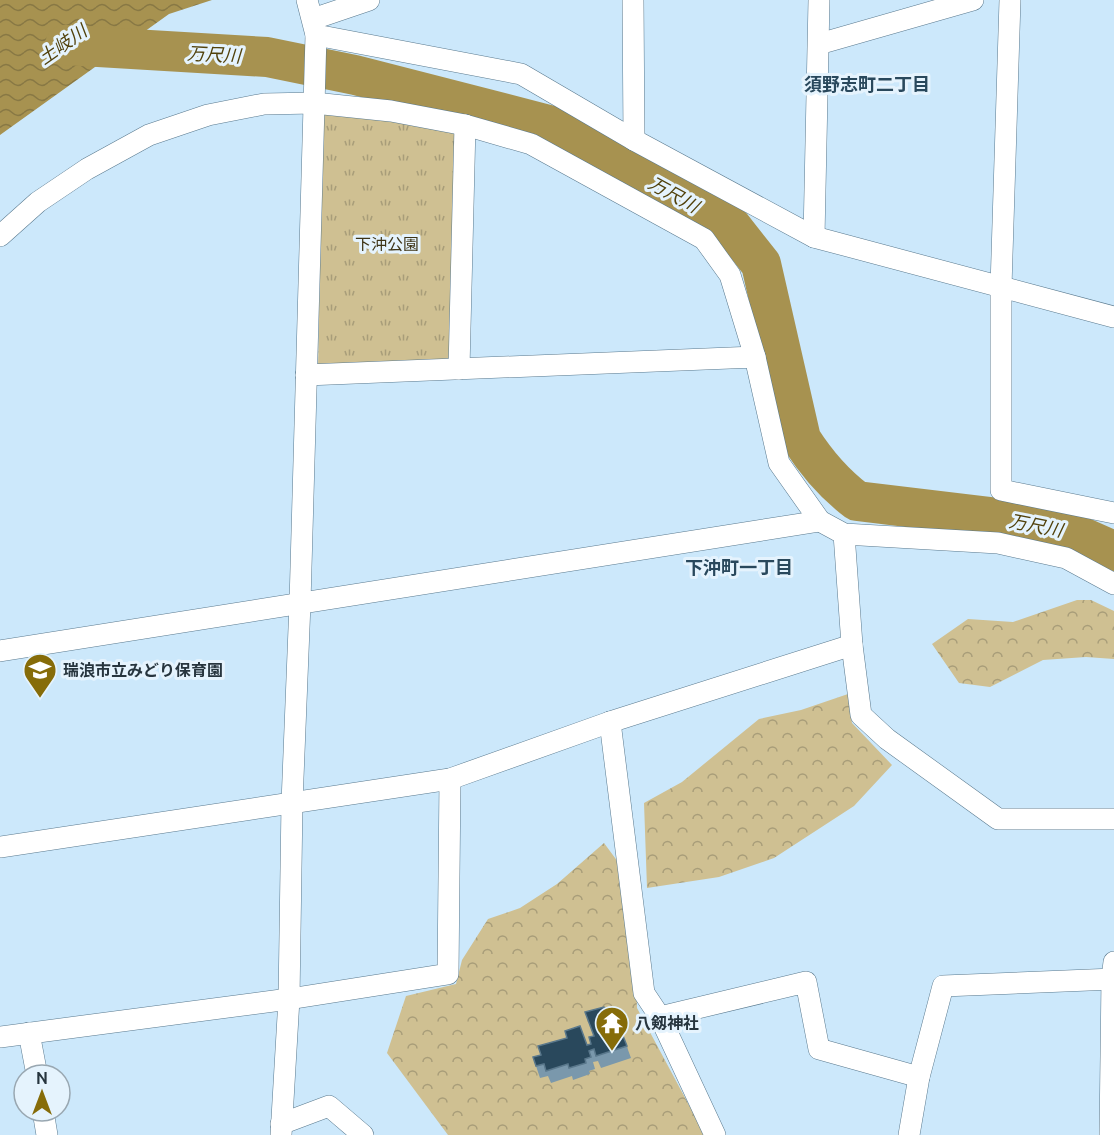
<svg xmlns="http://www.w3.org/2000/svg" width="1114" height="1135" font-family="Ubuntu,'Noto Sans JP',sans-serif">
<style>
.grass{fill:url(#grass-tufts)}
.forest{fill:url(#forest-crowns)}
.water{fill:url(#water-waves)}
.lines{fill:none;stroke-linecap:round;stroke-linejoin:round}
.river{stroke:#a79250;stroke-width:40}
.street-casing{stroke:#59798e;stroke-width:22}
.street{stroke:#fff;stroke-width:21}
.wall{fill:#7a98ac}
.building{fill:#29485c;stroke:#5a788c;stroke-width:1.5}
.labels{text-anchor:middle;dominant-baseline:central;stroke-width:6;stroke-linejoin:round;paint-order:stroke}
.park-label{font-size:16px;fill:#3e3416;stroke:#e5f3fd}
.poi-label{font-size:16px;font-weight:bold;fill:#27353e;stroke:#e5f3fd;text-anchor:start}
.water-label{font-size:18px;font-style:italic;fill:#51410b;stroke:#e5f3fd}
.neighbourhood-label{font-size:18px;font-weight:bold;fill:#29485c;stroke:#e5f3fd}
</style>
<defs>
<pattern id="grass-tufts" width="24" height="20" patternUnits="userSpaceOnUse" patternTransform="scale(1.5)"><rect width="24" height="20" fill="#cfc092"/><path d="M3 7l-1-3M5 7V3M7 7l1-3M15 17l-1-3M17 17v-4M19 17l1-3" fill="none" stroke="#a89d79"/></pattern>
<pattern id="forest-crowns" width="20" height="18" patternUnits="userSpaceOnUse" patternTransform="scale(1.5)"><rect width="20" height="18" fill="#cfc092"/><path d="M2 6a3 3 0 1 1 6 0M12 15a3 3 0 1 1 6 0" fill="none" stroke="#a89d79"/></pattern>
<pattern id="water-waves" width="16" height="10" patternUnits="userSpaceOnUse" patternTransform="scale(1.5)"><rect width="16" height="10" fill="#a79250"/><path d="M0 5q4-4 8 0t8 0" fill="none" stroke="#887844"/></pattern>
</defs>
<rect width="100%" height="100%" fill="#cce8fb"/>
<!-- grass -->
<polygon class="grass" points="323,110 456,128 452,359 318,368"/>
<!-- forest -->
<g class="forest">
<polygon points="1077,600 1091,600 1114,611 1114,659 1086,657 1043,660 990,687 959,683 932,644 968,619 1013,622"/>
<polygon points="848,694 852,723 892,765 854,806 774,858 719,877 647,888 644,803 682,782 759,719 801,710"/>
<polygon points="604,843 621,866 636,974 637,1008 705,1135 448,1135 387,1053 406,996 456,984 462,960 488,919 520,908 557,884"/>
</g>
<!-- water -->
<polygon class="water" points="0,0 212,0 169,14 0,135"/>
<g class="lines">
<!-- river -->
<path class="river" d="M65,45L267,57L355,75L549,125L650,179L731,226L761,264L801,439C817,464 833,483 857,501L1055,525L1114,551"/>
<!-- street casing -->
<g class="street-casing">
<g id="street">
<polyline points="633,0 634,140"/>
<polyline points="1010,0 1001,287 1001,490 1114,513"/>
<polyline points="313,19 369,0"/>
<polyline points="316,35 521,74 634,140 814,237 1114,317"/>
<polyline points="819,44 973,0"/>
<polyline points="0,236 38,202 87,169 149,135 208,115 264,104 314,103 391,111 465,125 531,144 704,239 730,275 755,357"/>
<polyline points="814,237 819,0"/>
<polyline points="459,369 465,125"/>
<polyline points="306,375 755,357 779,463 820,521 844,534 998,543 1066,558 1114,584"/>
<polyline points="844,534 852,645 861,715 887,739 998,819 1114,819"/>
<polyline points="0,651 820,521"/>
<polyline points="610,722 644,993 660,1017 715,1135"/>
<polyline points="0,847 450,779 610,722 852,645"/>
<polyline points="660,1017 806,982 819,1049 919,1077"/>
<polyline points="29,1033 37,1075"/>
<polyline points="0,1037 289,999 448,974 450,779"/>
<polyline points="43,1111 47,1135"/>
<polyline points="281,1124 329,1106 363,1135"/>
<polyline points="281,1135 289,999 292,803 300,603 316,35 307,0"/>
<polyline points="909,1135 919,1077 943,986 1114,979"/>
<polyline points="1110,1135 1112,978 1114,962"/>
</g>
</g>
<!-- street -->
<use href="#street" class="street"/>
</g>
<!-- wall -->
<polygon class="wall" points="614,1026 620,1028 631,1058 601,1068 598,1061 593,1062 595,1069 589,1071 590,1074 573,1080 572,1076 551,1083 548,1076 540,1078 533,1057 591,1044 594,1036"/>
<!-- building -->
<polygon class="building" points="604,1007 608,1010 614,1026 620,1028 627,1046 596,1056 594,1049 589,1051 591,1057 585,1059 586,1063 569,1068 568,1064 546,1071 544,1064 536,1066 533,1057 541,1055 538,1046 567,1038 565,1031 580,1026 587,1045 591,1044 589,1037 594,1036 585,1012"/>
<!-- icons -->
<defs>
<g id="school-pin" transform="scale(1.725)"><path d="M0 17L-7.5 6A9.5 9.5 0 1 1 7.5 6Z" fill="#866c09" stroke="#e5f3fd"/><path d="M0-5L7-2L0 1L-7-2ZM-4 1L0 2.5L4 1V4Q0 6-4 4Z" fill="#fff"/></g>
<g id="temple-pin" transform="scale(1.725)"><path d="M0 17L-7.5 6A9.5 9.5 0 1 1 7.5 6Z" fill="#866c09" stroke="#e5f3fd"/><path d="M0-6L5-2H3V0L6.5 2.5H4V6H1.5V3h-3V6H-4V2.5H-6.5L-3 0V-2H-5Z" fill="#fff"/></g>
</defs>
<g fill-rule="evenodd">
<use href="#school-pin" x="40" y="670"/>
<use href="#temple-pin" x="612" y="1023"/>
</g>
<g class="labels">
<!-- park labels -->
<g class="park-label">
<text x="387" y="244">下沖公園</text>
</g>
<!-- poi labels -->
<g class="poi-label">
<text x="63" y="670">瑞浪市立みどり保育園</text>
<text x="635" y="1023">八剱神社</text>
</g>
<!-- water labels -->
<g class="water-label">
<text transform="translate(62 44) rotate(-35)">土岐川</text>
<text transform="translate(214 54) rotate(3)">万尺川</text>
<text transform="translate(674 194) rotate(29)">万尺川</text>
<text transform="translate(1036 525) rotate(11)">万尺川</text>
</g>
<!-- neighbourhood labels -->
<g class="neighbourhood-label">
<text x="867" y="84">須野志町二丁目</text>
<text x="739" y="567">下沖町一丁目</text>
</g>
</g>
<!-- north arrow -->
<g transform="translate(42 1093)"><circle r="28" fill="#e5f3fd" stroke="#99a7b1" stroke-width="1.5"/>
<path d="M0-4.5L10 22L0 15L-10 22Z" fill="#866c09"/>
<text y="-9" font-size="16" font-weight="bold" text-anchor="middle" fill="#27353e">N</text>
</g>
</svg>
